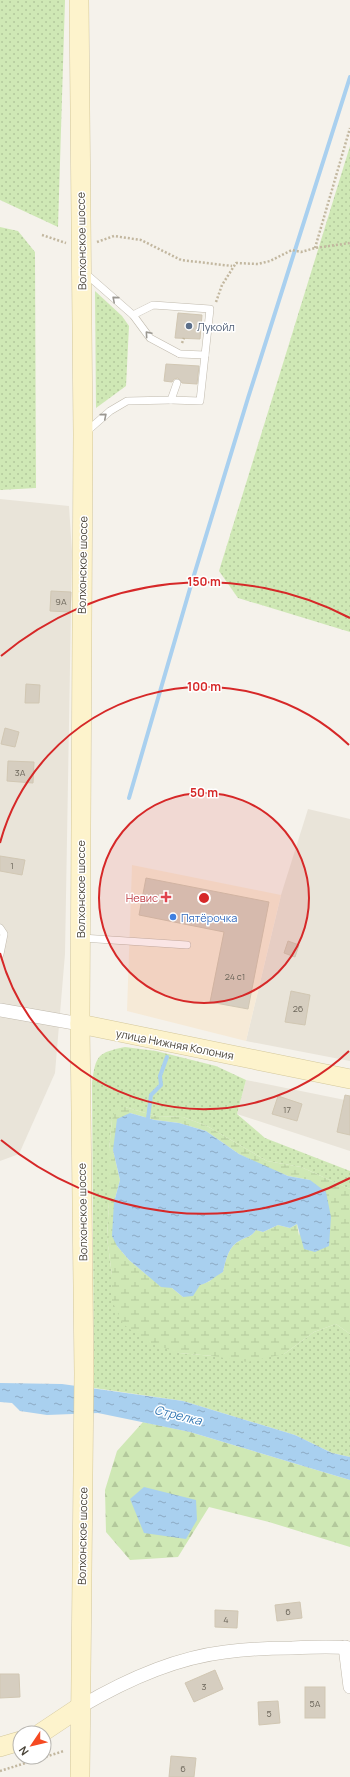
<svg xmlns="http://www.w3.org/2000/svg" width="350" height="1777" font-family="Manrope,sans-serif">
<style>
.residential{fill:#e9e4d9}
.commercial{fill:#f6ead7}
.grass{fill:url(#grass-dots)}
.forest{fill:url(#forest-firs)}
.wetland{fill:url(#wetland-marsh);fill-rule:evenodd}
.water{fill:url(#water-ripples)}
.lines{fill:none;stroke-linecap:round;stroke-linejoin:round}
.stream{stroke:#a9d0ef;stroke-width:4}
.building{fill:#d6cec0;stroke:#d1c7b3}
.lane-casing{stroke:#c0baad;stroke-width:8}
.street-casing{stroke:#c0baad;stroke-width:14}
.secondary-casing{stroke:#d3c79b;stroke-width:20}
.path{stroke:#c2b79f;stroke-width:2.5;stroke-dasharray:2 2;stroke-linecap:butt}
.lane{stroke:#fff;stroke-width:7}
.street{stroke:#fff;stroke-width:13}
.secondary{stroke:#fdf3cc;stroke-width:19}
.oneway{stroke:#9b9892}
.ring{fill:none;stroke:#d62828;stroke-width:2}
.service-dot{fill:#5c6f8a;stroke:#fff;stroke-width:1.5}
.health-dot{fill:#e0444e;stroke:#fff;stroke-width:1.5}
.shop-dot{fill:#3f7fe0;stroke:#fff;stroke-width:1.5}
.labels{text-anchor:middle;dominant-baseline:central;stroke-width:3;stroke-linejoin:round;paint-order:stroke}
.number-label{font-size:9px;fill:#6c665a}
.street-label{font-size:11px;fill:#494338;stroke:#fff}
.service-label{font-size:11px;fill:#4e5e75;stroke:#fff;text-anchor:start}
.health-label{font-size:11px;fill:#be3a42;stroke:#fff;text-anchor:end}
.shop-label{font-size:11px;fill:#366cbe;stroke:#fff;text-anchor:start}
.water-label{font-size:12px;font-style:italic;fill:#3378b4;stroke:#fff}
.centre{fill:#d62828;stroke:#fff;stroke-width:2}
.ring-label{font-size:12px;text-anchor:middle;font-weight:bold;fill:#d62828;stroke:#fff;stroke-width:3;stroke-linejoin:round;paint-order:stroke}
</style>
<defs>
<pattern id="grass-dots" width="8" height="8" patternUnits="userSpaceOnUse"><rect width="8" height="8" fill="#cfe8b5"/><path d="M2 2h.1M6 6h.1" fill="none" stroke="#b3c89c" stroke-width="1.8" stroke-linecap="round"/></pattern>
<pattern id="forest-firs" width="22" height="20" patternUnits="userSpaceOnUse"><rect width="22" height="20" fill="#cfe8b5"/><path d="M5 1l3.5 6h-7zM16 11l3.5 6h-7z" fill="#b3c89c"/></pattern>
<pattern id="wetland-marsh" width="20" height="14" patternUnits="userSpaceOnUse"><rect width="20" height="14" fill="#cfe8b5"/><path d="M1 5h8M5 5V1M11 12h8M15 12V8" fill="none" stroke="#b3c89c"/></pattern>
<pattern id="water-ripples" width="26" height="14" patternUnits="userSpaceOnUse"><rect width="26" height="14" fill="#a9d0ef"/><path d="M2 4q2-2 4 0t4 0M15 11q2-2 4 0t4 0" fill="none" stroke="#8caac3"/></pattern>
</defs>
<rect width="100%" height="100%" fill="#f5f2eb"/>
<!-- residential -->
<g class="residential">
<polygon points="0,499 69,506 72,552 65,954 55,1073 19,1154 0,1161"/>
<polygon points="308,809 350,819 350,1061 246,1041 281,895"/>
<polygon points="246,1080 350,1101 350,1151 237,1114"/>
</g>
<!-- commercial -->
<polygon class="commercial" points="132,865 281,895 246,1041 127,1011"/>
<!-- grass -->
<g class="grass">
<polygon points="0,0 65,0 58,227 0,200"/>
<polygon points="350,146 350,632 238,598 219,571"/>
<polygon points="0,227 18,231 35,252 36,488 0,490"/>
<polygon points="95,291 122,316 129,326 126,386 96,408"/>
<path d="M125,1047L156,1051L216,1066L246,1080L237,1114L265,1138L350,1171V1189L301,1167L267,1161L207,1126L183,1117L156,1116L125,1107L112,1120L109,1149V1202L107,1238L112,1275V1301L179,1353L213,1356L284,1354L314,1332L336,1324L350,1334V1457L332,1453L295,1435L183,1401L94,1388L92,1083C96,1055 97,1053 125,1047Z"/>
</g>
<!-- forest -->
<polygon class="forest" points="143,1422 190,1432 350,1480 350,1547 269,1522 209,1507 178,1557 130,1560 106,1532 105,1490 117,1451"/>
<!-- wetland -->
<path class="wetland" d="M125,1107L156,1116L183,1117L207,1126L267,1161L301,1167L350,1189V1334L336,1324L314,1332L284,1354L247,1362L213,1356L179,1353L147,1342L123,1324L112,1301V1275L107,1238L109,1202V1149L112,1120L115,1110ZM130,1113L155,1120L179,1123L206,1131L239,1154L263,1166L288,1176L310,1180L299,1236L297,1224L290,1228L278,1225L263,1232L256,1230C251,1237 248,1236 241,1240C228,1246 226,1260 223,1272L213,1277L210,1281L200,1285L183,1297L172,1288L147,1275L129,1260L117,1246L114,1202L120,1180L113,1150Z"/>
<!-- water -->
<g class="water">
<path d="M130,1113L155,1120L179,1123L206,1131L239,1154L288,1176L310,1180L326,1192L331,1217L329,1246L315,1252L304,1249L297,1224L290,1228L278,1225L263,1232L256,1230C251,1237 248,1236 241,1240C228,1246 226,1260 223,1272C214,1277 209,1283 200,1285L193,1296L183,1297L172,1288L161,1287L129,1260L117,1246L112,1236L114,1202L120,1180L113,1150L117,1119Z"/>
<polygon points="0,1383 62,1384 183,1401 295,1435 332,1453 350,1457 350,1480 190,1432 98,1413 47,1415 20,1411 12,1403 0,1402"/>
<polygon points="144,1487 196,1500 197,1520 186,1539 144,1533 130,1499"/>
</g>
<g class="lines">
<!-- stream -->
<g class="stream">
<polyline points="129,798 191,585 248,398 350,77"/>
<polyline points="148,1118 151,1095 161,1085 160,1076 167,1057"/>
</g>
</g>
<!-- building -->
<g class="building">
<polygon points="178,313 202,315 200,339 175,338"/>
<polygon points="166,364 199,366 197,384 182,383 178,378 174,379 172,382 164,381"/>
<polygon points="51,591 71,592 70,612 50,611"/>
<polygon points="26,684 40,685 39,703 25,703"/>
<polygon points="5,728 19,732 15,747 1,744"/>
<polygon points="8,761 34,762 33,783 7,781"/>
<polygon points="0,856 25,860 22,875 0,871"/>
<polygon points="146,878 269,902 248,1009 210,1002 224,932 139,915"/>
<polygon points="288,941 299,945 295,957 284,953"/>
<polygon points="291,991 310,995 305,1025 285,1022"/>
<polygon points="345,1095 350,1096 350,1135 337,1132"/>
<polygon points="278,1096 302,1104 297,1121 272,1114"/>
<polygon points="300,1602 302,1618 277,1621 275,1605"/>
<polygon points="215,1610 238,1611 237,1628 215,1627"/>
<polygon points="215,1670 223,1689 194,1702 185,1683"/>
<polygon points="0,1674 19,1674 20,1697 0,1698"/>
<rect x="305" y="1687" width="20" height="31"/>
<polygon points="278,1701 280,1723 259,1725 258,1702"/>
<polygon points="171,1756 196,1758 194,1777 169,1777"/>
</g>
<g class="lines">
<!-- lane casing -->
<g class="lane-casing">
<g id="lane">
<polyline points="85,273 133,315 150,338 178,353"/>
<polyline points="133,315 153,305 210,309 200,401 171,400"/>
<polyline points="180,354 205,355"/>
<polyline points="86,432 110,411 127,401 171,400 177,383"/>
<polyline points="0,928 4,934 0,954"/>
<polyline points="82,938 187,945"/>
</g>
</g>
<!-- street casing -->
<g class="street-casing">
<g id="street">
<polyline points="0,1010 80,1024"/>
<polyline points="345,1647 350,1687"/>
<path d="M80,1707C124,1681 174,1658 225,1652C247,1649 270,1648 292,1648C311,1647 331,1646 350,1648"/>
</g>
</g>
<!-- secondary casing -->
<g class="secondary-casing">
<g id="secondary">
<polyline points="79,0 83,434 80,1024 84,1373 80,1777"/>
<polyline points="80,1024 350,1079"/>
<polyline points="41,1733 80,1707"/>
<polyline points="0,1747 20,1741"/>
</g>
</g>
<!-- path -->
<g class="path">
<polyline points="42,235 66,243"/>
<polyline points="97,242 114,236 141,240 181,260 232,266"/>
<polyline points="315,248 350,128"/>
<polyline points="216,302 222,285 236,263 258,264 270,261 292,250 301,252 315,248 350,243"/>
<polyline points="182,343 184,338"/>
<polyline points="0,1771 64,1751"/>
</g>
<!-- lane -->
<use href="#lane" class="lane"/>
<!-- street -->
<use href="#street" class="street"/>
<!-- secondary -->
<use href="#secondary" class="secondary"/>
</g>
<!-- one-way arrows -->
<defs><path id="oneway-chevron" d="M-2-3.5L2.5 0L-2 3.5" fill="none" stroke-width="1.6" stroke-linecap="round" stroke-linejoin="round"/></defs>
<g class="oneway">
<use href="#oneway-chevron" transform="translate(115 299) rotate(-139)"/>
<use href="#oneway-chevron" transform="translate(148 334) rotate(-131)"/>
<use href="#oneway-chevron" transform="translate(104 416) rotate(-40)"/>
</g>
<!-- distance rings -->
<circle cx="204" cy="898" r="105" fill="#d62828" fill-opacity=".12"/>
<g class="ring">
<circle cx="204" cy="898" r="105"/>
<path d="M349 1051A211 211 0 0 1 0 953M0 843A211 211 0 0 1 349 745"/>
<path d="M350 1178A316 316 0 0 1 1 1140M1 656A316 316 0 0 1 350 618"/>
</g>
<!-- markers -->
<circle class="service-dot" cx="189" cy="326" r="4"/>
<path class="health-dot" d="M164 891h4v4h4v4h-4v4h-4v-4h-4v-4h4z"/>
<circle class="shop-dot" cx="173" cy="917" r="4"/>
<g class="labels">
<!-- number labels -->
<g class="number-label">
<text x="61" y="601">9А</text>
<text x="20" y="772">3А</text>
<text x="12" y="865">1</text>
<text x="235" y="976">24 с1</text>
<text x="298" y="1008">26</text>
<text x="287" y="1109">17</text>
<text x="288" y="1611">6</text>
<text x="226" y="1619">4</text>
<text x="204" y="1686">3</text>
<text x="315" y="1703">5А</text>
<text x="269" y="1713">5</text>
<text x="183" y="1768">6</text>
</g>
<!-- street labels -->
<g class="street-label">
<text transform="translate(81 241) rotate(-91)">Волхонское шоссе</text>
<text transform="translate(82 565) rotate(-89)">Волхонское шоссе</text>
<text transform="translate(80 889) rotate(-90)">Волхонское шоссе</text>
<text transform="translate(175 1044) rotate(11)">улица Нижняя Колония</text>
<text transform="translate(82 1212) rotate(-91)">Волхонское шоссе</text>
<text transform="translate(82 1536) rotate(-89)">Волхонское шоссе</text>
</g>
<!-- service labels -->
<g class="service-label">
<text x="197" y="326">Лукойл</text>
</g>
<!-- health labels -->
<g class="health-label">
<text x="158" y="897">Невис</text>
</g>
<!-- shop labels -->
<g class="shop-label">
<text x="181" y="917">Пятёрочка</text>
</g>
<!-- water labels -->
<g class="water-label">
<text transform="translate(178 1415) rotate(14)">Стрелка</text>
</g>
</g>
<circle cx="204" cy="898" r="6" class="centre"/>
<g class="ring-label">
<text x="204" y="586">150 m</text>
<text x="204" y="691">100 m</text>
<text x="204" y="797">50 m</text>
</g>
<!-- north arrow -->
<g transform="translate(32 1745) rotate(235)"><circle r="19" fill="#ffffff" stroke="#b6b4af"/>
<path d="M0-3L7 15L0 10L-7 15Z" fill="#f54921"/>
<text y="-6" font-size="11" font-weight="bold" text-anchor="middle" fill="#494338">N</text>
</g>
</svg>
